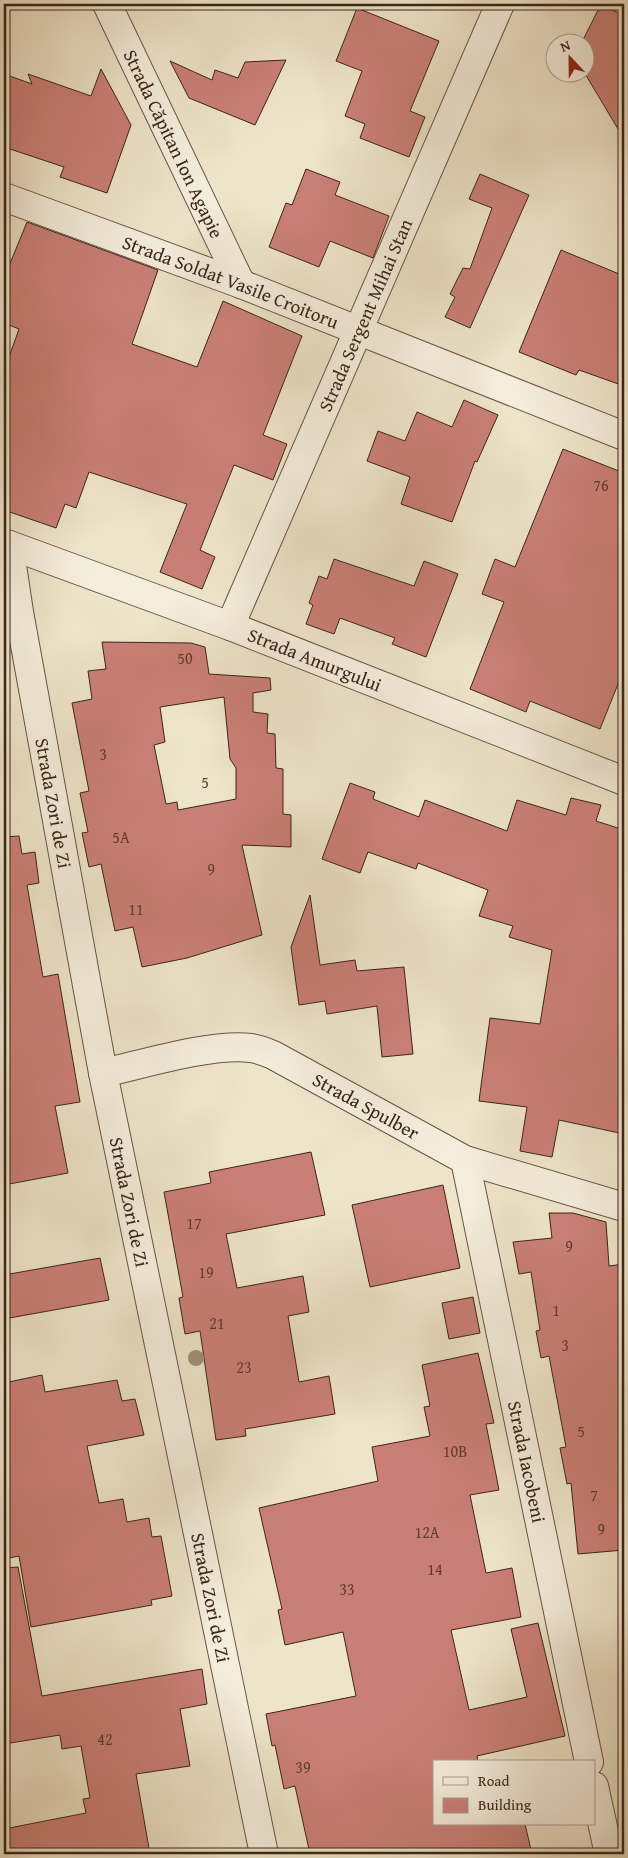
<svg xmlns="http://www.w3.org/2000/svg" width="628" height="1858" font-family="'Gentium Book Plus',serif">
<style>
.building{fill:#ca7f76;stroke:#3b241a;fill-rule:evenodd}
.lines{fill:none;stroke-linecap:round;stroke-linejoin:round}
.minor-casing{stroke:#685446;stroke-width:30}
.tertiary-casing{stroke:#685446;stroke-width:30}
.minor{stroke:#f4eddc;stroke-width:28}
.tertiary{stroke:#f4eddc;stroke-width:28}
.tree{fill:#9e9079}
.labels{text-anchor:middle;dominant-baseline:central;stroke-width:4.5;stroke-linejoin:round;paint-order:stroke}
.number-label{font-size:16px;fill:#5f3b31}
.street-label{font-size:19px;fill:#3b241a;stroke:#f4eddc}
</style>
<rect width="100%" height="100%" fill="#eee4c9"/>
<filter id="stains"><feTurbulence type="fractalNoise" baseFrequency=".004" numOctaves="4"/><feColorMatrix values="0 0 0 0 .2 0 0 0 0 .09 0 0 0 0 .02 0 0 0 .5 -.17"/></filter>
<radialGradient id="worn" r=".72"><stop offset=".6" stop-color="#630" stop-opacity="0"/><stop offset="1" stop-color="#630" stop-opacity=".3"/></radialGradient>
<!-- building -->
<g class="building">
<polygon points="601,4 624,16 624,139 584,72 586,42 582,42"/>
<polygon points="357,8 439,41 410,111 425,117 409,157 360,138 365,124 345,116 362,71 336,61"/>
<polygon points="286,60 255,125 189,98 170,61 212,80 215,70 238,78 245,62"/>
<polygon points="101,69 131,125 107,193 60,177 64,167 4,147 4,74 32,84 28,74 91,96"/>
<polygon points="306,169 340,182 335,195 389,216 373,258 330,241 319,267 269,247 286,203 292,205"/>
<polygon points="480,174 529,195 470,328 445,317 455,297 450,294 463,268 470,269 492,208 469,199"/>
<polygon points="27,222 158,270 132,344 197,367 223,301 302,336 263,435 287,444 273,480 234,465 200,550 215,557 202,589 160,572 187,504 89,472 76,508 65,504 56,528 4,510 4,371 19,329 4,323 4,278"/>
<polygon points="561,250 624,276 624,386 579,370 576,375 519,352"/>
<polygon points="464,400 498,415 477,462 475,461 452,522 401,504 410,477 367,461 378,431 405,441 417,412 452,427"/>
<polygon points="563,449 624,473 624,669 600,729 530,701 526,712 470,689 504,602 482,594 495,559 515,567"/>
<polygon points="334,559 414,586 424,561 458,574 426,657 392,644 395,638 340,618 334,634 306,624 313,605 309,603 319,576 327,579"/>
<path d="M102,642L191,643L205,647L209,674L270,678L271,690L253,693V712L268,714L267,733L275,734L276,768L283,769V814L291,815V847L242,845L262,935L187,958L142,967L133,927L115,931L101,864L89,867L82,833L88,832L80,793L89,791L72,703L92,699L88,671L106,669ZM224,697L230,759L236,768V799L178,810L177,802L166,804L154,745L165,742L160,707Z"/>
<polygon points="350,783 375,792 373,799 419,817 425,800 507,831 517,800 566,815 571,798 601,805 596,821 624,830 624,1134 559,1120 552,1157 520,1151 527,1107 479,1101 490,1018 540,1024 552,950 509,937 513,926 479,916 488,890 418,863 416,869 368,852 360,873 322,859"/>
<polygon points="19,836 22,854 35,852 39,883 27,885 43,977 58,974 80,1102 55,1106 68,1173 4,1185 4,837"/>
<polygon points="310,895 320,965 355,960 357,971 404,967 413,1054 382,1057 377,1006 327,1014 325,1001 299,1005 291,947"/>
<polygon points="311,1152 325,1215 226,1234 237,1288 303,1276 309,1312 288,1316 299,1382 329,1376 335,1414 245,1429 246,1436 216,1440 200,1331 185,1334 179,1298 183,1297 164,1192 211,1183 209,1172"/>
<polygon points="443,1185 460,1268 370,1287 352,1205"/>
<polygon points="549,1213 573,1213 606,1222 609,1266 624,1264 624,1550 578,1554 571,1483 567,1484 560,1448 566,1447 549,1356 541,1358 536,1331 540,1330 531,1272 519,1274 513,1242 552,1238"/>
<polygon points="100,1258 109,1300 4,1319 4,1275"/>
<polygon points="473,1297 480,1333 449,1339 442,1303"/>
<polygon points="478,1353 494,1423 486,1424 499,1490 470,1495 486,1573 512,1568 521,1617 451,1630 469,1710 527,1697 511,1629 538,1623 565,1736 477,1756 478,1762 434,1762 434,1824 525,1824 532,1854 310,1854 295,1786 284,1789 275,1745 272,1746 266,1714 356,1696 343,1632 285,1645 278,1610 282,1609 259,1508 378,1481 372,1447 430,1436 424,1407 430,1406 422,1365"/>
<polygon points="42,1375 45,1392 117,1380 122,1401 135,1399 144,1435 87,1446 99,1503 123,1499 127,1522 149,1518 152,1537 161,1536 172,1596 151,1600 152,1605 31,1627 19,1556 4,1559 4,1383"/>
<polygon points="18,1567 42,1696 202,1669 207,1704 180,1709 190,1766 136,1774 150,1854 4,1854 4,1829 86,1813 83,1799 90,1798 81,1746 62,1749 60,1735 4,1744 4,1568"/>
</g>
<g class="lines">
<!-- minor casing -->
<g class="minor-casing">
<g id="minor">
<path id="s1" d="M107,4L241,284"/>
<path id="s2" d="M4,197L241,284L624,436"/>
<path id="s3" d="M9,545L19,612L103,1073L264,1854"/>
<path id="s4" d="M230,626L500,4"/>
<path id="s5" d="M103,1073C144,1064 211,1043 251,1048C258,1049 266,1052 273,1055L465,1160L624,1207"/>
<path id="s6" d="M465,1160L589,1762"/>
<polyline points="594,1786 609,1854"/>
</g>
</g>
<!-- tertiary casing -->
<g class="tertiary-casing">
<g id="tertiary">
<path id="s7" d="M4,543L230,626L624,781"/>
</g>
</g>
<!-- minor -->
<use href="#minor" class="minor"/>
<!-- tertiary -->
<use href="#tertiary" class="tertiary"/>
</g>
<!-- trees -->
<circle class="tree" cx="196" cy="1358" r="8"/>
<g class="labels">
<!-- number labels -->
<g class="number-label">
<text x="601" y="485">76</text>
<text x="185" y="658">50</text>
<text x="103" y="754">3</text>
<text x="205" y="782">5</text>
<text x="121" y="837">5A</text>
<text x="211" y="869">9</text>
<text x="136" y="909">11</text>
<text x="194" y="1223">17</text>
<text x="569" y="1246">9</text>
<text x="206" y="1272">19</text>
<text x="556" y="1310">1</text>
<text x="217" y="1323">21</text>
<text x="565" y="1345">3</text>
<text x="244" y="1367">23</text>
<text x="581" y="1431">5</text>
<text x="455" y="1451">10B</text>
<text x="594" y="1495">7</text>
<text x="601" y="1529">9</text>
<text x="427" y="1532">12A</text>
<text x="435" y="1569">14</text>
<text x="347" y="1589">33</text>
<text x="105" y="1739">42</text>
<text x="303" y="1767">39</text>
</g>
<!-- street labels -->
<g class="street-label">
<text stroke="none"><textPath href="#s1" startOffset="155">Strada Căpitan Ion Agapie</textPath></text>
<text stroke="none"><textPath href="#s2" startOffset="242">Strada Soldat Vasile Croitoru</textPath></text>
<text stroke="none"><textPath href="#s4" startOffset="339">Strada Sergent Mihai Stan</textPath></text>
<text stroke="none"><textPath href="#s7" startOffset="332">Strada Amurgului</textPath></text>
<text stroke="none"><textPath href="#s3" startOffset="262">Strada Zori de Zi</textPath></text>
<text stroke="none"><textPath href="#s5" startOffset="280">Strada Spulber</textPath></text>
<text stroke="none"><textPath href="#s3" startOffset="668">Strada Zori de Zi</textPath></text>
<text stroke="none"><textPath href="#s6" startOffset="308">Strada Iacobeni</textPath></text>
<text stroke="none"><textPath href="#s3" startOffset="1072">Strada Zori de Zi</textPath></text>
</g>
</g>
<!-- margin -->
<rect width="628" height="1858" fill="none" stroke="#eee4c9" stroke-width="20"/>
<rect x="5" y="5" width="618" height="1848" fill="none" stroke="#3b241a" stroke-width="2.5"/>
<rect x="10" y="10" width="608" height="1838" fill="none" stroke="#3b241a"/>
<!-- legend -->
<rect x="433" y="1760" width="162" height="65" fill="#f4eddc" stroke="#aa9d8e"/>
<rect x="443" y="1777" width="25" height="8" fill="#f4eddc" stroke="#aa9d8e"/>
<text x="478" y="1786" font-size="15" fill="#3b241a">Road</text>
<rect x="443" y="1798" width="25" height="15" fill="#ca7f76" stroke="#aa9d8e"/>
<text x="478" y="1810" font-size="15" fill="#3b241a">Building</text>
<!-- north arrow -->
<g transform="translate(570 58) rotate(338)"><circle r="24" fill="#f4eddc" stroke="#aa9d8e"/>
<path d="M0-4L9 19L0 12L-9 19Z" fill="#8f2418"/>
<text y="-8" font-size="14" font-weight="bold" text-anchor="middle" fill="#3b241a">N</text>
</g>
<rect width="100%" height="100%" filter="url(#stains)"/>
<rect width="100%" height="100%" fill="url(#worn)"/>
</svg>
